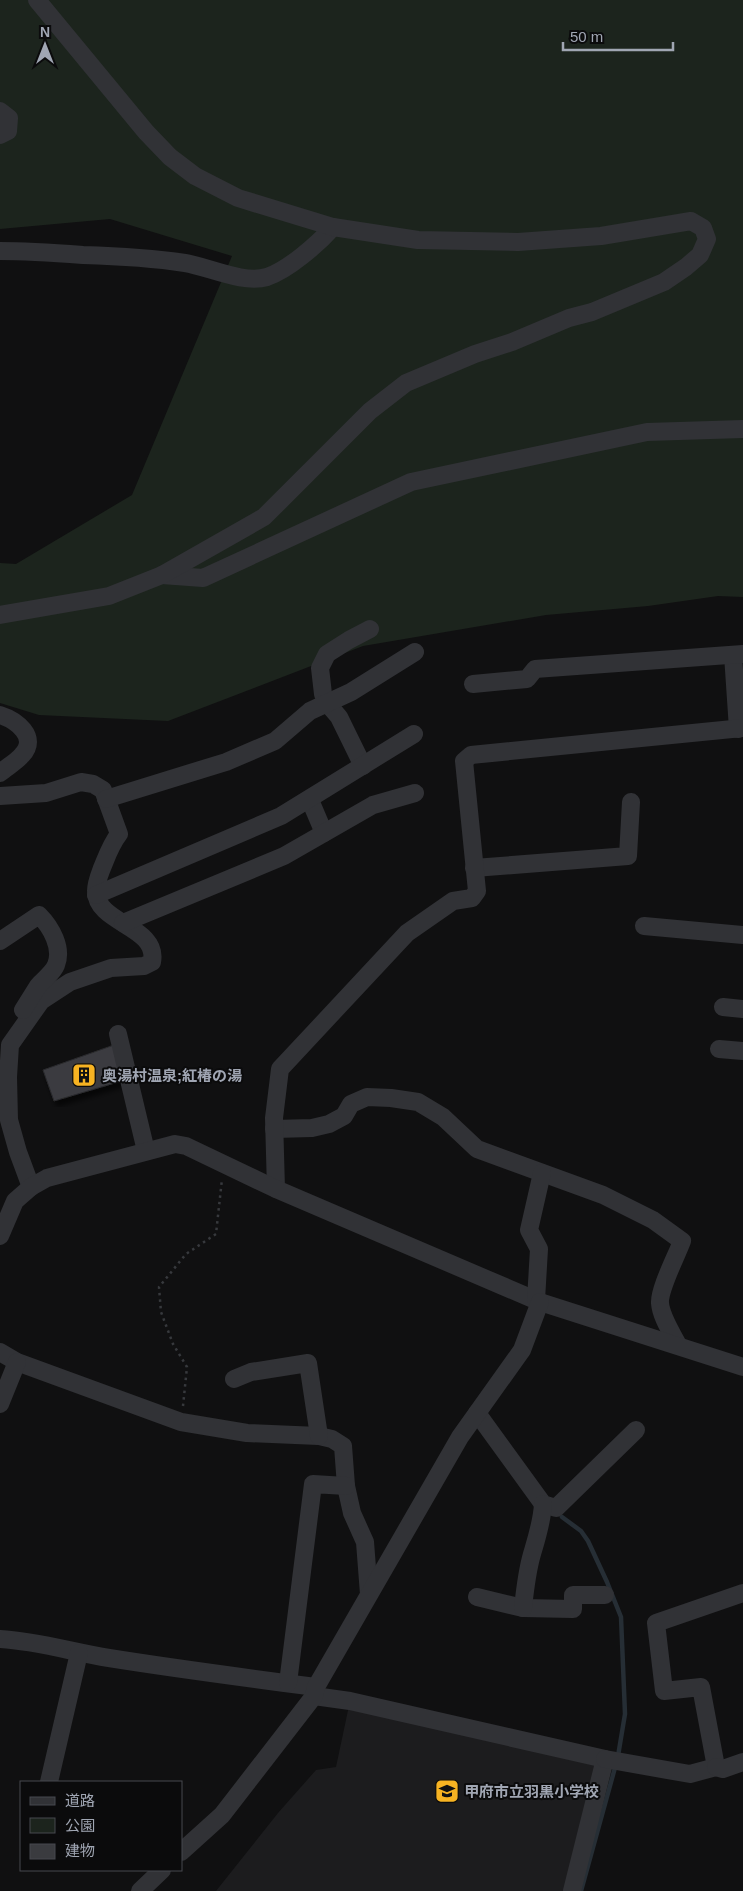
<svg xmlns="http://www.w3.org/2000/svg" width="743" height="1891" font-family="Arial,'Noto Sans JP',sans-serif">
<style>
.built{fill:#1c1c1e}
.green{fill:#1c241d}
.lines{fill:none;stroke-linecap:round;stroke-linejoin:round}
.stream{stroke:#262e35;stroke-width:4.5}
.building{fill:#3a3b3f;stroke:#2a2a2d;filter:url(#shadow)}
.path{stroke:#37393d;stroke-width:2.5;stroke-dasharray:2.5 4;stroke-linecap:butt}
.minor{stroke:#313236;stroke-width:18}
.labels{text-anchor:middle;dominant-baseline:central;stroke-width:4;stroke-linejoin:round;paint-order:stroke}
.poi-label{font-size:15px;font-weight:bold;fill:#a0a6b3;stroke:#0b0b0c;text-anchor:start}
</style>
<defs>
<filter id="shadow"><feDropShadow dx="3" dy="5.5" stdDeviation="2.5" flood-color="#0009"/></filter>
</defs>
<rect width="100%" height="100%" fill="#101011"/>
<!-- built -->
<polygon class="built" points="350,1701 605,1759 572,1891 216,1891 278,1813 316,1770 336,1767"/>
<!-- green -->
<polygon class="green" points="0,0 743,0 743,597 718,596 648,606 546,615 363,646 168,721 39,715 0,703 0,563 16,564 132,495 232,256 110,219 0,229"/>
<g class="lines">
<!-- stream -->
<g class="stream">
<polyline points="562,1517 581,1531 588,1541 607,1582 621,1617 625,1714 618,1756"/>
<polyline points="581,1891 616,1764"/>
</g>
</g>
<!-- building -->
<polygon class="building" points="114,1045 125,1080 54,1101 43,1070"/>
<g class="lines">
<!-- path -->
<polyline class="path" points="183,1406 187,1367 173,1344 161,1312 159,1287 186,1254 216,1234 222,1179"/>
<!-- minor -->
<g class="minor">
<polyline points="0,111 9,118 8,131 0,135"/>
<path d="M0,251C28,251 56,253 83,255C117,256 152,258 185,263C209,267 243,284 267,277C288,270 318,244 333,227"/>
<polyline points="162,575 203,578 411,482 647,432 743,429"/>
<polyline points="0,615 109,596 162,575 264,517 370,411 406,383 475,354 512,342 569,318 592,312 664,282 686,267 700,255 707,239 703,228 691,221 601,236 518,242 418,240 333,227 238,198 195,176 170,157 146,132 37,0"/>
<polyline points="733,655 738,729"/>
<polyline points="473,684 527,679 535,669 743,654"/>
<path d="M0,715C16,720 39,737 22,755C16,762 7,767 0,773"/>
<polyline points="363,766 339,717 327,703 323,694 320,668 327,654 349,640 370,629"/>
<path d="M0,796L46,793L81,782L93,784L103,790L119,834C111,844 107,856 102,868C99,876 96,883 96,891C96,924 159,926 152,962L144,966L111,968L70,982L41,1001L10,1045L8,1077L9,1120L18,1152L31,1187"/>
<polyline points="106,799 226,762 275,741 310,711 351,692 415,652"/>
<polyline points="310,800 324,833"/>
<polyline points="474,868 628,856 631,802"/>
<polyline points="96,895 281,816 414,734"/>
<polyline points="123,923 284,856 373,805 415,793"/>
<polyline points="644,926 743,935"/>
<path d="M0,941L39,915C51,927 63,948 56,965C53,973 43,980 38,986C33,994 28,1002 23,1010"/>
<polyline points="723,1007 743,1009"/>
<polyline points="118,1034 146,1151"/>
<polyline points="719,1049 743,1051"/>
<path d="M274,1129L312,1128L329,1124L344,1116L351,1104L367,1097L391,1098L418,1102L443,1117L477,1149L603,1195L653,1220L682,1241C677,1255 659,1289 660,1303C661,1317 672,1333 678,1345"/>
<polyline points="276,1189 274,1118 280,1069 407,933 453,901 472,898 477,891 464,761 471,755 743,728"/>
<polyline points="0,1236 15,1201 31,1187 47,1178 175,1144 186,1146 276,1189 540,1302 743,1367"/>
<polyline points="536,1300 539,1249 529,1230 542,1173"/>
<polyline points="0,1352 17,1362 181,1422 247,1433 319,1436 332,1439 343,1446 346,1486 352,1513 365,1542 369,1594"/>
<polyline points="234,1379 251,1372 308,1363 319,1436"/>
<polyline points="0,1404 17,1362"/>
<polyline points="477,1413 543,1504 556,1508 636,1430"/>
<polyline points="477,1597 523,1608 573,1609 573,1595 605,1595"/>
<path d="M523,1608C525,1589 527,1571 532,1554C537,1537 542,1522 543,1504"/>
<path d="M0,1639C37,1641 72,1652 109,1658C178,1669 247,1678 316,1687"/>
<polyline points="288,1683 313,1484 346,1486"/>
<polyline points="314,1696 350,1701 605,1759 572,1891"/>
<polyline points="605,1759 690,1774 716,1767 701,1687 664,1691 656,1623 743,1593"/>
<polyline points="716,1767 723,1769 743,1762"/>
<polyline points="49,1782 79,1653"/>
<polyline points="181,1852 222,1815 314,1696 316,1687 460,1437 522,1350 540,1302"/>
<polyline points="140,1891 162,1870"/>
</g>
</g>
<!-- icons -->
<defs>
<g id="building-square" transform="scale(1.25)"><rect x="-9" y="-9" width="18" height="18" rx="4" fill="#f7b322" stroke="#0b0b0c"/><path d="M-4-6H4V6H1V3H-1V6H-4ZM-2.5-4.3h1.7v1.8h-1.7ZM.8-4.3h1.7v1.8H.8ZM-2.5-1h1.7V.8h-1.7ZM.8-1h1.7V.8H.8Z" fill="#111"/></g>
<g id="school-square" transform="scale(1.25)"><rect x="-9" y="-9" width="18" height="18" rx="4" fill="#f7b322" stroke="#0b0b0c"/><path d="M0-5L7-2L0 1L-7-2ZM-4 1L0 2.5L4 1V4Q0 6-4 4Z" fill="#111"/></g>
</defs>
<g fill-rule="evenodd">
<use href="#building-square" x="84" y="1075"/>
<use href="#school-square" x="447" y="1791"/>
</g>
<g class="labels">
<!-- poi labels -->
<g class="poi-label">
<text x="102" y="1075">奥湯村温泉;紅椿の湯</text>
<text x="464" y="1791">甲府市立羽黒小学校</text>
</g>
</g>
<!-- legend -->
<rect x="20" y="1781" width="162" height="90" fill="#0b0b0c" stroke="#47494f"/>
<rect x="30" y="1797" width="25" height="8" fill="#313236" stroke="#47494f"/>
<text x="65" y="1806" font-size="15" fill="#a0a6b3">道路</text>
<rect x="30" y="1818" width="25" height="15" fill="#1c241d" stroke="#47494f"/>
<text x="65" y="1831" font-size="15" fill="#a0a6b3">公園</text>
<rect x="30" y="1844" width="25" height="15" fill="#3a3b3f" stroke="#47494f"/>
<text x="65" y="1856" font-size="15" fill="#a0a6b3">建物</text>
<!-- north arrow -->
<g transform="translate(45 45)" stroke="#0b0b0c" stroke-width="4" paint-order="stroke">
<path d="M0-4L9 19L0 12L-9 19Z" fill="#a0a6b3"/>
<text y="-8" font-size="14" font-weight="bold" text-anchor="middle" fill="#a0a6b3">N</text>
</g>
<!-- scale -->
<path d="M563 42v8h110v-8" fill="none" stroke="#a0a6b3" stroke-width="2.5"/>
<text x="570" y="42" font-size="15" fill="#a0a6b3" stroke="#0b0b0c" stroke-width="4" paint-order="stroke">50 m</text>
</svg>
